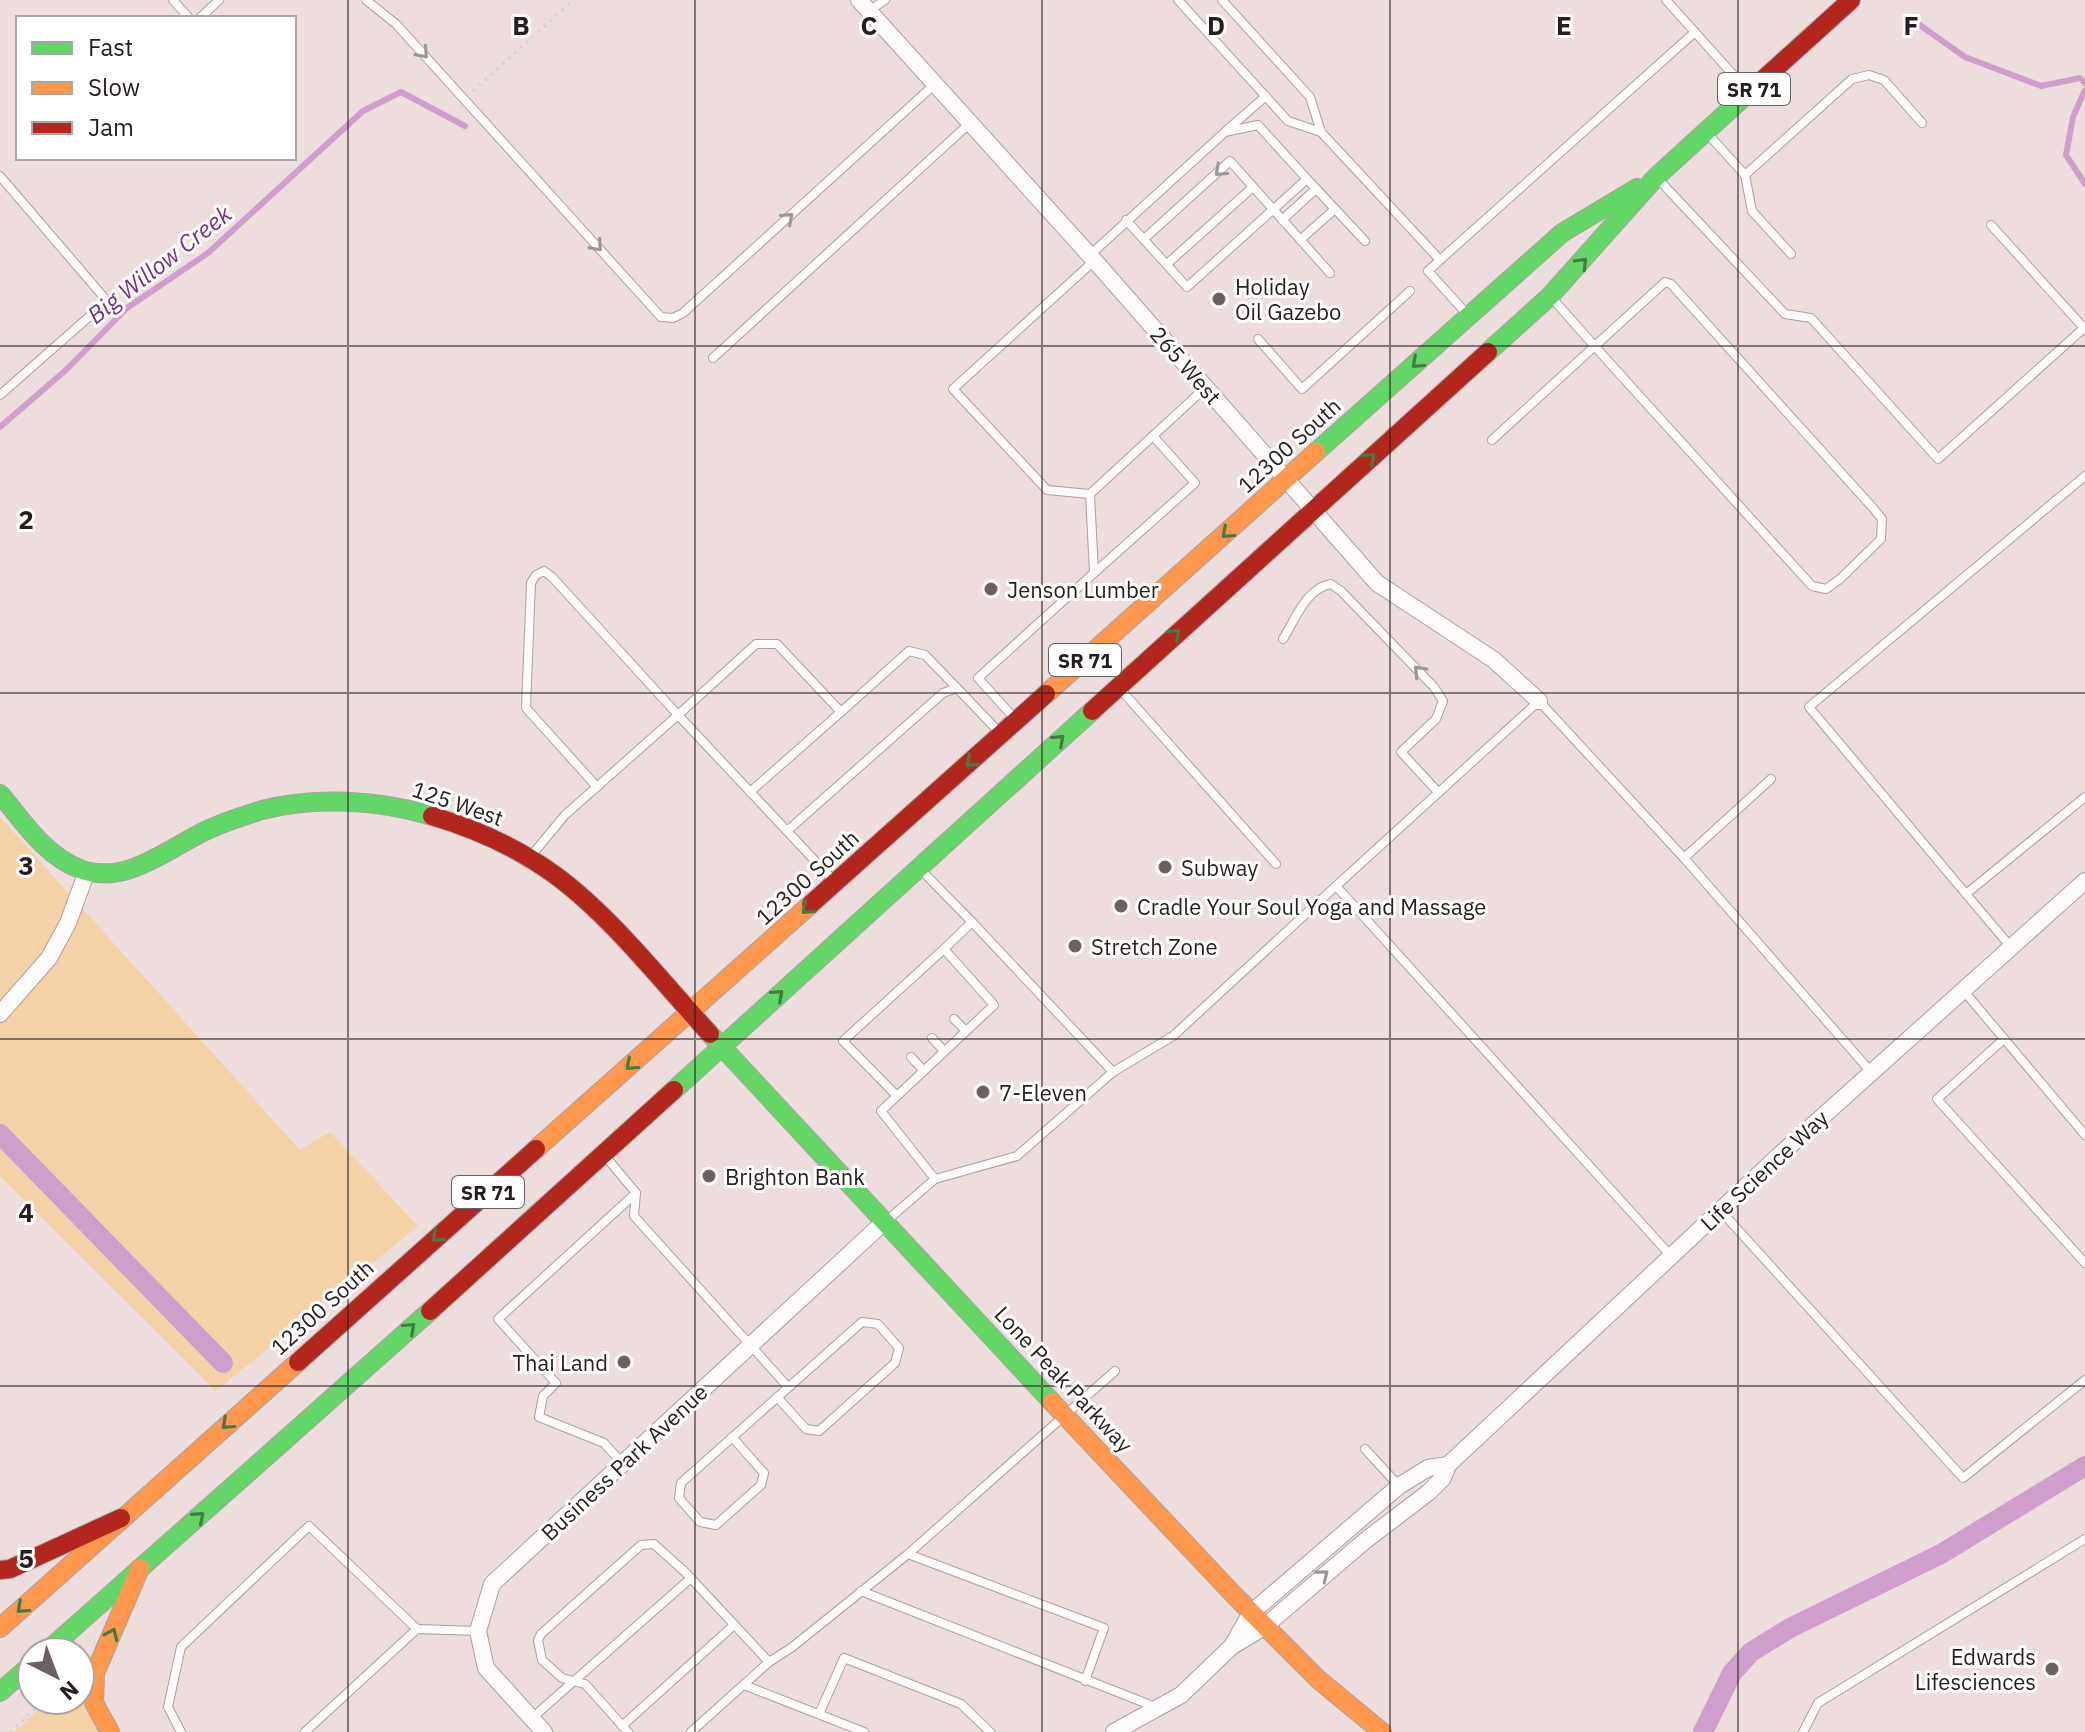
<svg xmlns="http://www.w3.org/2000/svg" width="2085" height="1732" font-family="'IBM Plex Sans',sans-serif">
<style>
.green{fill:#f5d1a7}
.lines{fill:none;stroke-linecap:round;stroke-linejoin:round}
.stream{stroke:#d09ecd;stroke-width:6}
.canal{stroke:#d09ecd;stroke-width:20}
.lane-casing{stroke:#aba09f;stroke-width:10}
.street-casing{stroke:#aba09f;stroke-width:18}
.fast-casing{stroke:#aba09f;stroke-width:20}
.slow-casing{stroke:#aba09f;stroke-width:20}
.jam-casing{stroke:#aba09f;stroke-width:20}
.path{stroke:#d4d0cf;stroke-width:3;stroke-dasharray:2 6;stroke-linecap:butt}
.lane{stroke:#fcfafa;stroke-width:8}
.street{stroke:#fcfafa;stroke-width:16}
.fast{stroke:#63d668;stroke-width:18}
.slow{stroke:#ff974d;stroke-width:18}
.jam{stroke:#b3261e;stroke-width:18}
.oneway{stroke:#9c9797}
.oneway2{stroke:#457a42}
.grid{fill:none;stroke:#271d1d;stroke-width:2;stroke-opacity:0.55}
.poi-dot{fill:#6c6160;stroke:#fff;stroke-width:3}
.labels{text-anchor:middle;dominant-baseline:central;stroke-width:6;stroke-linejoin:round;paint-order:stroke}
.shield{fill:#fff;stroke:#686161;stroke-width:2}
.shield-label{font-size:20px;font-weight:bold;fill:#271d1d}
.poi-label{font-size:22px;fill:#271d1d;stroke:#fff;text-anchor:start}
.street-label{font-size:22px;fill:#271d1d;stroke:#fff}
.water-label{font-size:24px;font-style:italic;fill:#7c2f80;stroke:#fff}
.grid-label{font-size:26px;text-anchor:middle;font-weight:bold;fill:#271d1d;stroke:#fff;stroke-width:6;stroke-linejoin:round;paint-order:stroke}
</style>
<rect width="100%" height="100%" fill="#eddedd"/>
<!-- green -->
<g class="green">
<polygon points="0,817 300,1150 330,1132 418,1226 216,1391 0,1176"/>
<polygon points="83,1670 100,1732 14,1732 49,1700 80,1700 80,1673"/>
</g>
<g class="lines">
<!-- stream -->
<g class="stream">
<polyline points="1914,21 1965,57 2041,86 2080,78 2085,83"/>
<polyline points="2085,90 2073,117 2066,155 2085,184"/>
<polyline points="0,427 66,370 127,308 208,253 363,111 401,92 465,126"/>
</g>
<!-- canal -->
<g class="canal">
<polyline points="0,1134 223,1363"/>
<polyline points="1703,1732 1732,1673 1751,1652 1790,1628 1941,1554 2085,1466"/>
</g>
<!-- lane casing -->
<g class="lane-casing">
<g id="lane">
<polyline points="173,0 189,18"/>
<polyline points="366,0 396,24 661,317 673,318 683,313 935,84"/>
<polyline points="1178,0 1288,121 1321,132"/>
<polyline points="1222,0 1310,97 1321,132 1440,260 1695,32"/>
<polyline points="1666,0 1746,89"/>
<polyline points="869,11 885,0"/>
<polyline points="200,18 219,0"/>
<polyline points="1227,130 1266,96"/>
<polyline points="1707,133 1745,175 1852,79 1869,75 1884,80 1922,123"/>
<polyline points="1745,175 1752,211 1791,254"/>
<polyline points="0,176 107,301 0,395"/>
<polyline points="1307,179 1365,241"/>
<polyline points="1659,180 1785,314 1811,318 1938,459 2084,328 1991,225"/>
<polyline points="1282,220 1316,189"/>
<polyline points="1144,239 1230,161 1330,273"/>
<polyline points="1300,240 1335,209"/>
<polyline points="1090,255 1225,132 1258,125 1307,179 1187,287 1126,220"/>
<polyline points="1440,260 1428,271 1466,313"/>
<polyline points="1094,261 953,389 1047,490 1090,494 1206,387"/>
<polyline points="1167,264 1253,187"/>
<polyline points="1258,339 1302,389 1410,291"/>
<polyline points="713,358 970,123"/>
<path d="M1492,440L1665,282L1671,284L1873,508L1882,519L1881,539L1840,579L1826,589L1812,586L1635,391C1607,360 1580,330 1553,299"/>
<polyline points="2085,476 1809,707 1966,894 2085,797"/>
<polyline points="1094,573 1195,483 1153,436"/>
<path d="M1283,639C1295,620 1306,588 1331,584L1341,591L1434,687L1443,701L1436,719L1401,752L1438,792"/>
<polyline points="1121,690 1276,864"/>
<polyline points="1015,719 978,678 1094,573 1090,494"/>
<polyline points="597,787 526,708 531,583 536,575 544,571 552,577 678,715 756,644 777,644 841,712 909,651 925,655 957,688"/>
<polyline points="750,792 841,712"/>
<polyline points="531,856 565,815 678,715 787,831"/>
<polyline points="1684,858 1771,779"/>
<polyline points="922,871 972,922 944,949 994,1005 881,1111 935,1179"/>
<polyline points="833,880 787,831 943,693 957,688 998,731"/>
<polyline points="1966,894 2010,946"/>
<polyline points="972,922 1113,1072"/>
<polyline points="1963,990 2085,1135"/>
<polyline points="954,1019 966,1031"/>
<polyline points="932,1038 944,1051"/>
<polyline points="2004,1039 1937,1099 2085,1263"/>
<polyline points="911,1057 924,1071"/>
<polyline points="897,1096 843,1041 944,949"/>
<polyline points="606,1157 636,1193 634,1216 788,1387"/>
<polyline points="1720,1210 1963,1478 2085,1380"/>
<polyline points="884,1223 935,1179 1017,1156 1113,1072 1173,1036 1336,886"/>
<polyline points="1671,1256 1336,886 1539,701 1684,858 1871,1072"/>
<polyline points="732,1437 764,1473 761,1485 716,1525 700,1522 679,1498 681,1483 862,1322 878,1324 899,1348 895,1363 819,1431 806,1429 777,1397"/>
<polyline points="1365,1449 1399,1486"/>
<polyline points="622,1463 604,1443 539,1417 543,1396 556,1383 498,1319 636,1193"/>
<polyline points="908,1554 1104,1628 1085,1681"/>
<polyline points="861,1591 1158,1708"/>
<polyline points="744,1685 864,1732"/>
<polyline points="819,1714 844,1658 961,1704 990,1732"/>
<polyline points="532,1718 691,1578"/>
<polyline points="622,1726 734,1625"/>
<polyline points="181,1732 168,1707 181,1647 309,1526 417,1629"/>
<polyline points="305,1732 417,1629 478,1631"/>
<polyline points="628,1732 585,1684 562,1678 542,1660 538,1640 541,1634 641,1545 654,1544 686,1573 769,1662"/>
<polyline points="691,1732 769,1662 791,1648 908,1554 1115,1371"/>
<polyline points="1803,1732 1818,1703 2085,1539"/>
</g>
</g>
<!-- street casing -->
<g class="street-casing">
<g id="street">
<polyline points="859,0 1094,260 1377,583 1494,660 1539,701"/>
<polyline points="0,1014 49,958 68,923 87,871"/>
<polyline points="1232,1646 1251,1613 1399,1486 1428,1468 1448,1465"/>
<polyline points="544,1732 486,1668 478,1631 492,1584 883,1223"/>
<polyline points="1114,1732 1181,1695 1231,1647 1264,1627 1366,1540 1429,1492 1443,1478 1448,1465 1774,1160 2085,881"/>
</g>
</g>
<!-- fast casing -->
<g class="fast-casing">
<g id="fast">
<polyline points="1488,352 1550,296 1656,177 1746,95"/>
<polyline points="1316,452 1562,233 1637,188"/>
<path d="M0,794C23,821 45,856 80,869C125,886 166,850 205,831C223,822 243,816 262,810C316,796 380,800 432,816"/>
<polyline points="710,1034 1052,1402"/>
<polyline points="674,1090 1092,711"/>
<polyline points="46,1652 430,1311"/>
<polyline points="0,1692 32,1664"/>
</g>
</g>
<!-- slow casing -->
<g class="slow-casing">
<g id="slow">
<polyline points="1046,694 1316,452"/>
<polyline points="536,1149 811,904"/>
<polyline points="1052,1402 1233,1594 1319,1680 1382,1732"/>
<polyline points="0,1628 298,1362"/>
<polyline points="110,1732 94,1703 95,1673 140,1568"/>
</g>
</g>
<!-- jam casing -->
<g class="jam-casing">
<g id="jam">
<polyline points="1746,95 1851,0"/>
<polyline points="1092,711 1488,352"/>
<path d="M432,816C476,829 518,848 555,875C611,916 662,982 710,1034"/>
<polyline points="811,904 1046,694"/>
<polyline points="430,1311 674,1090"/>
<polyline points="298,1362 536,1149"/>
<polyline points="0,1570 10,1569 121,1518"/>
</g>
</g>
<!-- path -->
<g class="path">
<polyline points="473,91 574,0"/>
<polyline points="10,1732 44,1700"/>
</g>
<!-- lane -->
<use href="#lane" class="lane"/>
<!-- street -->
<use href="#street" class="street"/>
<!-- fast -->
<use href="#fast" class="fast"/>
<!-- slow -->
<use href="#slow" class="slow"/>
<!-- jam -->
<use href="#jam" class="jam"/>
</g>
<!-- one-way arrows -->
<defs><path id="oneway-chevron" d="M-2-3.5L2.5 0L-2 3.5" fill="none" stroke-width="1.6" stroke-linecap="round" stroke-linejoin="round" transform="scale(2)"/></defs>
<g class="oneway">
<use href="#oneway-chevron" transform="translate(423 53) rotate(48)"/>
<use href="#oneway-chevron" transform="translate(1220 171) rotate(138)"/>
<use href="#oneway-chevron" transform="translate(788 218) rotate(-42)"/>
<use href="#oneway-chevron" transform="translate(597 246) rotate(48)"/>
<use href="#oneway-chevron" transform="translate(1419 671) rotate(-134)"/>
<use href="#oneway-chevron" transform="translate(1323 1575) rotate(-39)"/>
</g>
<g class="oneway2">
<use href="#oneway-chevron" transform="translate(1582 263) rotate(-46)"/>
<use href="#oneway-chevron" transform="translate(1417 363) rotate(138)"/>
<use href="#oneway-chevron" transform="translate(1370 458) rotate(-42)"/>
<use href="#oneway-chevron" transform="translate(1227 533) rotate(138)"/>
<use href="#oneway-chevron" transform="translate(1175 634) rotate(-42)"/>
<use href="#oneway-chevron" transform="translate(1059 740) rotate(-42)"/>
<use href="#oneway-chevron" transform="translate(971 762) rotate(138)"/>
<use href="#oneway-chevron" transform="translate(807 909) rotate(138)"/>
<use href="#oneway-chevron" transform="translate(778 995) rotate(-42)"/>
<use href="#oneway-chevron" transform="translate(631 1065) rotate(138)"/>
<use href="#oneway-chevron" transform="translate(437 1237) rotate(138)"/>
<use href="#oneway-chevron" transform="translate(410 1328) rotate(-42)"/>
<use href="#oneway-chevron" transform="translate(227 1424) rotate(138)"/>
<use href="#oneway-chevron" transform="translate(199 1517) rotate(-41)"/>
<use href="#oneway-chevron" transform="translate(22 1608) rotate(138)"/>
<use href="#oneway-chevron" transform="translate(112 1634) rotate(-66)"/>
</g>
<!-- grid -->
<path class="grid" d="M348,0V1732M695,0V1732M1042,0V1732M1390,0V1732M1738,0V1732M0,346H2085M0,693H2085M0,1039H2085M0,1386H2085"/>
<!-- markers -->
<g class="poi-dot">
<circle cx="1219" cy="299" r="8"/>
<circle cx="991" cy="589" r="8"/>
<circle cx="1165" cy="867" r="8"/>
<circle cx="1121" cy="906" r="8"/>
<circle cx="1075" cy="946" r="8"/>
<circle cx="983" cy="1092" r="8"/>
<circle cx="709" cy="1176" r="8"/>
<circle cx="624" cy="1362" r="8"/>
<circle cx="2052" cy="1669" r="8"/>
</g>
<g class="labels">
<!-- shield labels -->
<g class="shield">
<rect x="1718" y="73" width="72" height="32" rx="6"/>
<rect x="1049" y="644" width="72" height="32" rx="6"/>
<rect x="452" y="1176" width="72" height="32" rx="6"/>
</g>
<g class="shield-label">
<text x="1754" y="89">SR 71</text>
<text x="1085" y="660">SR 71</text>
<text x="488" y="1192">SR 71</text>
</g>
<!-- poi labels -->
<g class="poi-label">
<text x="1235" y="286">Holiday<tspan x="1235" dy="25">Oil Gazebo</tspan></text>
<text x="1007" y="589">Jenson Lumber</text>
<text x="1181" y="867">Subway</text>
<text x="1137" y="906">Cradle Your Soul Yoga and Massage</text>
<text x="1091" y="946">Stretch Zone</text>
<text x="999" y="1092">7-Eleven</text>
<text x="725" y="1176">Brighton Bank</text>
<text x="608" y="1362" text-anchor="end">Thai Land</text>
<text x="2036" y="1656" text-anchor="end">Edwards<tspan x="2036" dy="25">Lifesciences</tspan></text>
</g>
<!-- street labels -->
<g class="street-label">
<text transform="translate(1186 365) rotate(49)">265 West</text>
<text transform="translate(1289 445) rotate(-42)">12300 South</text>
<text transform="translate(458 803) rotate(19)">125 West</text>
<text transform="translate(807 877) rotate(-42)">12300 South</text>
<text transform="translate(1764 1170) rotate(-43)">Life Science Way</text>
<text transform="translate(322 1307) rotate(-42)">12300 South</text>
<text transform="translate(1064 1379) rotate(47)">Lone Peak Parkway</text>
<text transform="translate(624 1462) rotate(-43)">Business Park Avenue</text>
</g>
<!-- water labels -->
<g class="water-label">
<text transform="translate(159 264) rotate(-38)">Big Willow Creek</text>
</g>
</g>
<g class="grid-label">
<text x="521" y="35">B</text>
<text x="869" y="35">C</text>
<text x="1216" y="35">D</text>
<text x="1564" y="35">E</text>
<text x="1911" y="35">F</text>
<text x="26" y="529">2</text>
<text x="26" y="875">3</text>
<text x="26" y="1222">4</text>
<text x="26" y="1568">5</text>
</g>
<!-- legend -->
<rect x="16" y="16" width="280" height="144" fill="#ffffff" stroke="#a9a5a5" stroke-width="2"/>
<rect x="32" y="42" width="40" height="12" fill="#63d668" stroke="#a9a5a5" stroke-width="2"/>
<text x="88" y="56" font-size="24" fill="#271d1d">Fast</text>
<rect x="32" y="82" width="40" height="12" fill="#ff974d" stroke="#a9a5a5" stroke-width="2"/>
<text x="88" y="96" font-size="24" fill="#271d1d">Slow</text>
<rect x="32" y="122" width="40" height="12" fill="#b3261e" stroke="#a9a5a5" stroke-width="2"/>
<text x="88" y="136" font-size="24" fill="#271d1d">Jam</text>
<!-- north arrow -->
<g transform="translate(56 1676) rotate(138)"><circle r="38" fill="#ffffff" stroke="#a9a5a5" stroke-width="2"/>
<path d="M0-6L14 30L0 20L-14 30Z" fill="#6c6160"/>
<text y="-12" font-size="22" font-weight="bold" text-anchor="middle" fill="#271d1d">N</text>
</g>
</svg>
